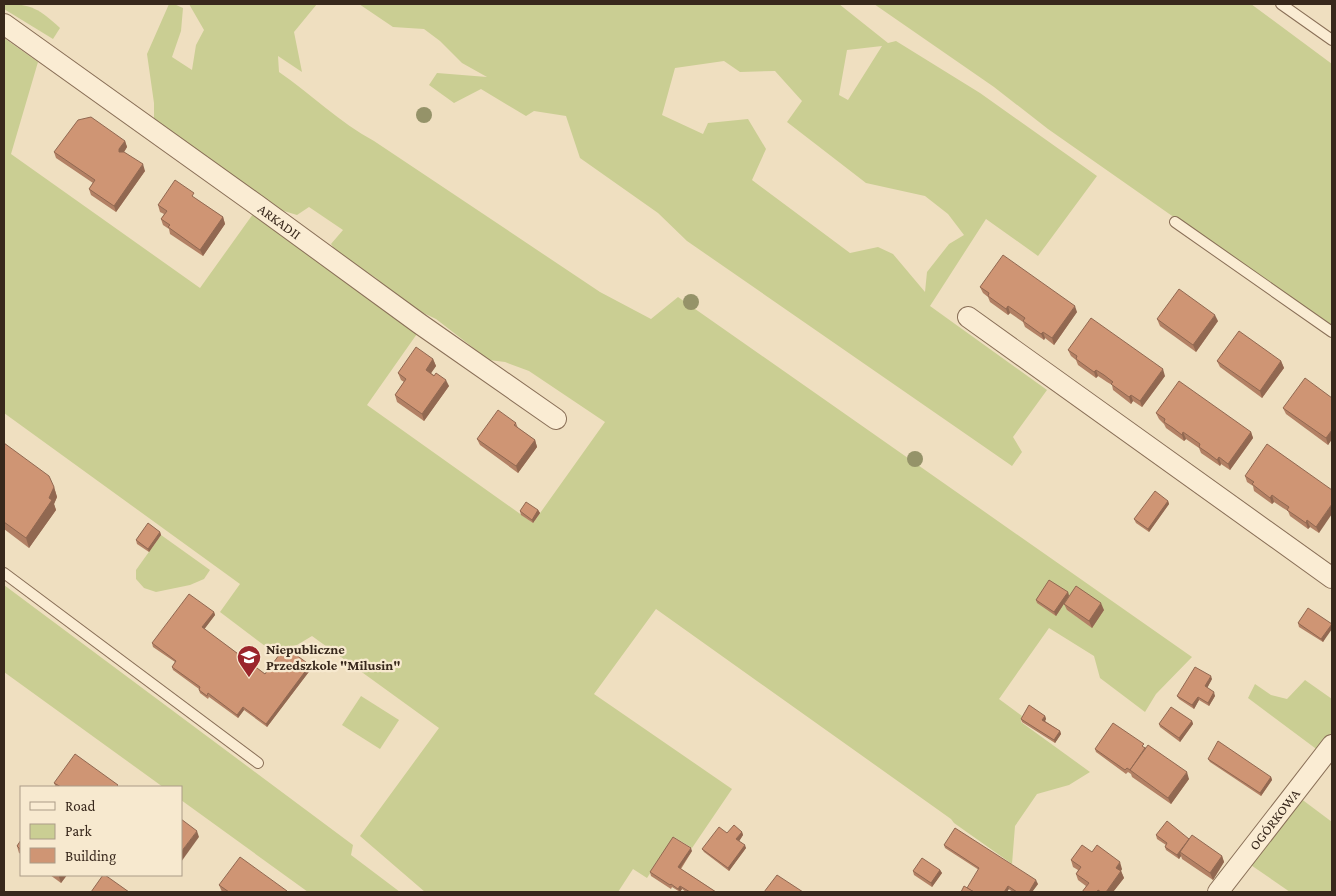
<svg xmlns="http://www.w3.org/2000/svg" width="1336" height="896" font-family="'Crimson Pro',serif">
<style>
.green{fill:#cace93;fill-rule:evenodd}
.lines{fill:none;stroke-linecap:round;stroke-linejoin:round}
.lane-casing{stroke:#896f57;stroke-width:12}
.street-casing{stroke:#896f57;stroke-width:22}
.lane{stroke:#faecd3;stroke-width:10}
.street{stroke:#faecd3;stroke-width:20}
.tree{fill:#959369}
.wall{fill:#b28064}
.shaded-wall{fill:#916851}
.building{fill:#cf9574;stroke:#916851}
.labels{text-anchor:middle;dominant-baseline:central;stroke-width:4.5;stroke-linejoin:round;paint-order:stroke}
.street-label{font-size:14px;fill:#38281c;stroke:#f7e9cf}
.poi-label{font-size:14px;font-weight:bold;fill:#38281c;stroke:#f7e9cf;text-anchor:start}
</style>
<rect width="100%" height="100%" fill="#efdfc0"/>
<!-- green -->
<g class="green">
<path d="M4,4C32,4 39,9 60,28L53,39L4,9Z"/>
<path d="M169,4H174L183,8L181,31L172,57L192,70L196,45L204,30L189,4H317L294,32L302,72L278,56L279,72C311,94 340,123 374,141L600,292L651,319L678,297L1192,657L1156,694L1145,712L1100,678L1094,656L1049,628L999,699L1022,716L1021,722L1090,772L1069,785L1037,794L1015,826L1012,864L954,823L951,819L656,609L594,694L732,789L692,848L674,837L647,878L633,869L618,892H425L360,836L439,728L312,636L297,645L269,649L220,612L240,584L4,413V38L38,62L11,154L200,288L253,214L419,331L367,405L533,523L605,422L529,371L505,362L489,360L436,319L398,301L376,278L339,255L331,244L343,230L309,207L297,215L274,208L154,122V103L147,54ZM1067,610H1103L1092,627Z"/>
<path d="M359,4H839L888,43L896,41L980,93L1097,176L1038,256L986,219L930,306L1047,390L1013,437L1022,452L1012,466L687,241L658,213L580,158L566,116L534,111L526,116L481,89L454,103L429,85L437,73L487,77L462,63L440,41L424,29L393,27ZM882,46L848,100L839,95L847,50ZM724,61L740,72L775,71L802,101L787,122L866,183L925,196L948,214L964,235L949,244L927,272L925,292L893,254L878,247L850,253L752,180L766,149L748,119L708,123L703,134L662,115L675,68Z"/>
<polygon points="874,4 1251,4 1332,64 1332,326 1285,295 1048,129 994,87"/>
<polygon points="161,535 210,570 204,579 190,585 156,592 144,588 136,579 136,570"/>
<polygon points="4,585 353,845 351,855 400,892 308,892 181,800 181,787 163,787 4,672"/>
<polygon points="1305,680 1332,699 1332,735 1319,751 1248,698 1255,684 1271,695 1287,699"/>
<polygon points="361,696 399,720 380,749 342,725"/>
<polygon points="1296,795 1332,822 1332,892 1290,892 1245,861"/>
</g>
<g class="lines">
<!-- lane casing -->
<g class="lane-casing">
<g id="lane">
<polyline points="1281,4 1332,40"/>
<polyline points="1175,222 1332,332"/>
<polyline points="4,573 258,763"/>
</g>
</g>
<!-- street casing -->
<g class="street-casing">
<g id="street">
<path id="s1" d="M4,24L257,205L420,324L556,419"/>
<polyline points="968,317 1332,578"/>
<path id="s2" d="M1218,892L1332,745"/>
</g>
</g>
<!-- lane -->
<use href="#lane" class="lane"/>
<!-- street -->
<use href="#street" class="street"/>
</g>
<!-- trees -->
<g class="tree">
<circle cx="424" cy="115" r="8"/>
<circle cx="691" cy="302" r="8"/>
<circle cx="915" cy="459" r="8"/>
</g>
<!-- wall -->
<g class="wall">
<polygon points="125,141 127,147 124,152 145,171 116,212 91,195 89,189 93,183 56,158 54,152"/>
<polygon points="196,199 223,217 225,224 203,256 170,234 169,229 163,225 161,219 164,214 160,212 158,205"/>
<polygon points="980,287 1077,312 1054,345 1045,338 1044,340 1025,327 1023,322 1010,313 1008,315 990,302 988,297 983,293"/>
<polygon points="1157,319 1218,321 1196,352 1160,326"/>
<polygon points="1068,350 1165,376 1142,407 1133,401 1131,404 1113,390 1112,385 1107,382 1098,376 1096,378 1078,365 1076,360 1071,356"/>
<polygon points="433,359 436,366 431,373 449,386 424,421 397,402 395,395 404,382 401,380 398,373"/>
<polygon points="1217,361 1281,361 1284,368 1262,398 1220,367"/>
<polygon points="1332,398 1332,439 1328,445 1286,414 1283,408"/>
<polygon points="1156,413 1251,432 1253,438 1230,470 1221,464 1220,466 1201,453 1199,448 1186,439 1184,441 1166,428 1164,424 1159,419"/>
<polygon points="516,423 518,428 535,440 537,447 518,473 480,445 477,439"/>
<polygon points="4,443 54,487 57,497 54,504 56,510 29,548 4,529"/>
<polygon points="1245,476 1332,490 1319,533 1310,527 1308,529 1290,516 1288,511 1283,508 1274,502 1272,504 1254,491 1253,486 1247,482"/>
<polygon points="1168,501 1169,504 1149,532 1136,523 1134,519"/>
<polygon points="538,510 540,513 533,523 521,515 520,511"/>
<polygon points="160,532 161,535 149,552 137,544 136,540"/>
<polygon points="1068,592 1069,596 1056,616 1037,603 1036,600"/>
<polygon points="1064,604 1104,610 1092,628 1067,610"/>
<polygon points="214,612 215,615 204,629 265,674 311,669 267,727 244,710 238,718 209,697 208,699 200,693 199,690 199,689 173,670 172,667 175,662 153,647 152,643"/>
<polygon points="1298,623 1332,624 1323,642 1299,627"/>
<polygon points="1212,679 1207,688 1215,696 1209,706 1199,700 1194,709 1179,699 1177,696"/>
<polygon points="1045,716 1046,719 1045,721 1060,731 1061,734 1055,743 1022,722 1021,719"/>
<polygon points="1192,721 1193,724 1180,742 1160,727 1159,724"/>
<polygon points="1145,747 1189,779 1171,804 1132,777 1131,774 1128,772 1126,774 1096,752 1095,749"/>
<polygon points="1208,759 1271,777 1272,780 1261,796 1210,762"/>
<polygon points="54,783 118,787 56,787"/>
<polygon points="742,832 743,835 739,841 746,848 729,871 704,852 702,849 727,833"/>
<polygon points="1156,835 1189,839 1222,856 1224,862 1213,880 1182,859 1181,856 1179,859 1166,850 1165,847 1166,845 1157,839"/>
<polygon points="21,840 21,854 19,853 17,846"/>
<polygon points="944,845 1038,884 1032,892 1013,892 945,848"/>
<polygon points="692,851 681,869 716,892 686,892 682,889 680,892 672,887 671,889 651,876 650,872"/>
<polygon points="1092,852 1122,869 1121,871 1124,878 1113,892 1082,892 1086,886 1078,880 1076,874 1078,870 1073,867 1071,860"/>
<polygon points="940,870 942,873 932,887 914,875 913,871"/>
<polygon points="50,875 67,875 61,883"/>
<polygon points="219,885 287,891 288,892 222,892"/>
</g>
<!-- shaded-wall -->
<g class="shaded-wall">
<polygon points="125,141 127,147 122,155 119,152 119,149"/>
<polygon points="143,164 145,171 116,212 114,206"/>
<polygon points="223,217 225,224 203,256 200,250"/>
<polygon points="1008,306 1010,313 1008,315 1006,309"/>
<polygon points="1075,306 1077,312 1054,345 1052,338"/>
<polygon points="1215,315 1218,321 1196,352 1193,345"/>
<polygon points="1043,332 1045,338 1044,340 1041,334"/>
<polygon points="433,359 436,366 429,376 426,370"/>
<polygon points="1281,361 1284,368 1262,398 1260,391"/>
<polygon points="1163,369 1165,376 1142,407 1140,401"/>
<polygon points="1096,370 1098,376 1096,378 1094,372"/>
<polygon points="446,380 449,386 424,421 422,414"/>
<polygon points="1131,395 1133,401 1131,404 1129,397"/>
<polygon points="1332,430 1332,439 1328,445 1326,438"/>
<polygon points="1183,432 1186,439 1184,441 1182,435"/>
<polygon points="1251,432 1253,438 1230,470 1228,464"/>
<polygon points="535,440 537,447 518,473 516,466"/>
<polygon points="1219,457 1221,464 1220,466 1217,460"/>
<polygon points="54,487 57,497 54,504 56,510 29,548 26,538"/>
<polygon points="1272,495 1274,502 1272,504 1270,498"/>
<polygon points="1168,501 1169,504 1149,532 1148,529"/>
<polygon points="1332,504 1332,514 1319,533 1316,527"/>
<polygon points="538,510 540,513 533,523 532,520"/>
<polygon points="1307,520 1310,527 1308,529 1306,523"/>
<polygon points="160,532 161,535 149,552 148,549"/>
<polygon points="1068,592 1069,596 1056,616 1054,612"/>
<polygon points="1101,603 1104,610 1092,628 1089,621"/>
<polygon points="214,612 215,615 203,631 202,627"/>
<polygon points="1332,624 1332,629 1323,642 1321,639"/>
<polygon points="310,665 311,669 267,727 266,724"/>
<polygon points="1211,676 1212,679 1206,690 1205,686"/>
<polygon points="1214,692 1215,696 1209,706 1208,703"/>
<polygon points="1198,697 1199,700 1194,709 1192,705"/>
<polygon points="243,707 244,710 238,718 237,715"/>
<polygon points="1045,716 1046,719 1044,723 1042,720"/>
<polygon points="1192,721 1193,724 1180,742 1179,738"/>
<polygon points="1060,731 1061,734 1055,743 1054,740"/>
<polygon points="1187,772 1189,779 1171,804 1168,798"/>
<polygon points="1271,777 1272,780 1261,796 1260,793"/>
<polygon points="197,831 199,837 181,862 181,852"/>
<polygon points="742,832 743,835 738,843 736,839"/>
<polygon points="1190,839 1180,852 1181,856 1179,859 1177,855"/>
<polygon points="745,845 746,848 729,871 728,868"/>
<polygon points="691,848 692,851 679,870 678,867"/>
<polygon points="1222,856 1224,862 1213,880 1210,873"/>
<polygon points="1120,862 1122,869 1119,874 1116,868"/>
<polygon points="940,870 942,873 932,887 931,883"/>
<polygon points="1121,871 1124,878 1113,892 1106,892"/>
<polygon points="60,875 67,875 61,883 59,877"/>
<polygon points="1036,880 1038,884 1032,892 1029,892"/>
<polygon points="680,886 682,889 680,892 678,889"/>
<polygon points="1008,886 1009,889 1007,892 1004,892"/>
</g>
<!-- building -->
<g class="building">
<polygon points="91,117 125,141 119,149 119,152 124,152 143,164 114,206 89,189 95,180 54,152 78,120"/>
<polygon points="175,180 194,193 192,196 223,217 200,250 168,227 170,225 161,219 167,211 158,205"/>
<polygon points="1003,255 1075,306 1052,338 1043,332 1041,334 1023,321 1025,318 1008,306 1006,309 988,296 989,293 980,287"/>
<polygon points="1179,289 1215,315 1193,345 1157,319"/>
<polygon points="1091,318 1163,369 1140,401 1131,395 1129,397 1111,384 1113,382 1104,375 1096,370 1094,372 1076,359 1077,356 1068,350"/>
<polygon points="1239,331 1281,361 1260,391 1217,361"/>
<polygon points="416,347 433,359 426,370 434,376 436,373 446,380 422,414 395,395 406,379 398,373"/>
<polygon points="1305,378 1332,398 1332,430 1326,438 1283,408"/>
<polygon points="1179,381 1251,432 1228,464 1219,457 1217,460 1208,453 1199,447 1200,444 1183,432 1182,435 1173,428 1164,422 1165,419 1156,413"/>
<polygon points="498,410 516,423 514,425 535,440 516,466 477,439"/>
<polygon points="4,443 49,476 54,487 49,498 52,500 26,538 4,522"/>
<polygon points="1267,444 1332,490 1332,504 1316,527 1307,520 1306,523 1296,516 1287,510 1289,507 1280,501 1272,495 1270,498 1252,484 1254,482 1245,476"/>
<polygon points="1155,491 1168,501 1148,529 1134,519"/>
<polygon points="526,502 538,510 532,520 520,511"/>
<polygon points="148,523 160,532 148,549 136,540"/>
<polygon points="1049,580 1068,592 1054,612 1036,600"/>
<polygon points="1076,586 1101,603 1089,621 1064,604"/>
<polygon points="189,594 214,612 202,627 265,674 285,647 310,665 266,724 243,707 237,715 208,693 207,696 199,690 200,687 172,667 176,661 152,643"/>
<polygon points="1308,608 1332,624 1321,639 1298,623"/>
<polygon points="1195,667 1211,676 1205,686 1214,692 1208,703 1198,697 1192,705 1177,696"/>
<polygon points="1029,705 1045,716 1042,720 1060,731 1054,740 1021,719"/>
<polygon points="1171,707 1192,721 1179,738 1159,724"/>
<polygon points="1113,723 1144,744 1142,746 1145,748 1130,770 1127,768 1125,770 1095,749"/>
<polygon points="1218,741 1271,777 1260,793 1208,759"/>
<polygon points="1148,745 1187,772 1168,798 1130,770"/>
<polygon points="75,754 118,785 116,787 61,787 54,783"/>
<polygon points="181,819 197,831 181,852"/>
<polygon points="1167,821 1189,839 1177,855 1165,847 1167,843 1156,835"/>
<polygon points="734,825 742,832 736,839 745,845 728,868 702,849 719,827 727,833"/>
<polygon points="955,828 1036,880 1029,892 1017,892 1008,886 1004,892 974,892 967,888 979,868 944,845"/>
<polygon points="1192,835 1222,856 1210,873 1180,852"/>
<polygon points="673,837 691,848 678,867 716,892 690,892 680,886 678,889 671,884 670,885 650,872"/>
<polygon points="21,840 21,850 17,846"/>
<polygon points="1082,845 1092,852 1097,845 1120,862 1116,868 1121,871 1106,892 1101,892 1098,890 1097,892 1082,892 1089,883 1076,874 1081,867 1071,860"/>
<polygon points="240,857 287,891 286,892 229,892 219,885"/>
<polygon points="922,858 940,870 931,883 913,871"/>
<polygon points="103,875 105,875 129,892 91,892"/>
<polygon points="777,875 803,892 764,892"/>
<polygon points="964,886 974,892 961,892"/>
</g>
<!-- icons -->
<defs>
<g id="school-pin" transform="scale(1.25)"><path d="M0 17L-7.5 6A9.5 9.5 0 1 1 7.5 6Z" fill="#9a252c" stroke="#f7e9cf"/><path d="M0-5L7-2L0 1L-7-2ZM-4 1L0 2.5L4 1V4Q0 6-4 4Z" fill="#fff"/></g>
</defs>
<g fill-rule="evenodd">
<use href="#school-pin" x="249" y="657"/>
</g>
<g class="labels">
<!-- street labels -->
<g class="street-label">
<text stroke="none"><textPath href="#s1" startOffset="339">ARKADII</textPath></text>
<text stroke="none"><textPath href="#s2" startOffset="92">OGÓRKOWA</textPath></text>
</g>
<!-- poi labels -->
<g class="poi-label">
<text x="266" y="649">Niepubliczne<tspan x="266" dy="16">Przedszkole "Milusin"</tspan></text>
</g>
</g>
<!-- border -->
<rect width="1336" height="896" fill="none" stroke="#38281c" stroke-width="10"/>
<!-- legend -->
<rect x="20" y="786" width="162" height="90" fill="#f7e9cf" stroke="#ab9c87"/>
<rect x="30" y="802" width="25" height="8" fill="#faecd3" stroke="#ab9c87"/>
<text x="65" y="811" font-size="15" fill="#38281c">Road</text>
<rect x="30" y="824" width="25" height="15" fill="#cace93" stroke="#ab9c87"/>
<text x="65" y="836" font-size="15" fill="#38281c">Park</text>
<rect x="30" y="848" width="25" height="15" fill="#cf9574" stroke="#ab9c87"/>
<text x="65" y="861" font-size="15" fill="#38281c">Building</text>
</svg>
